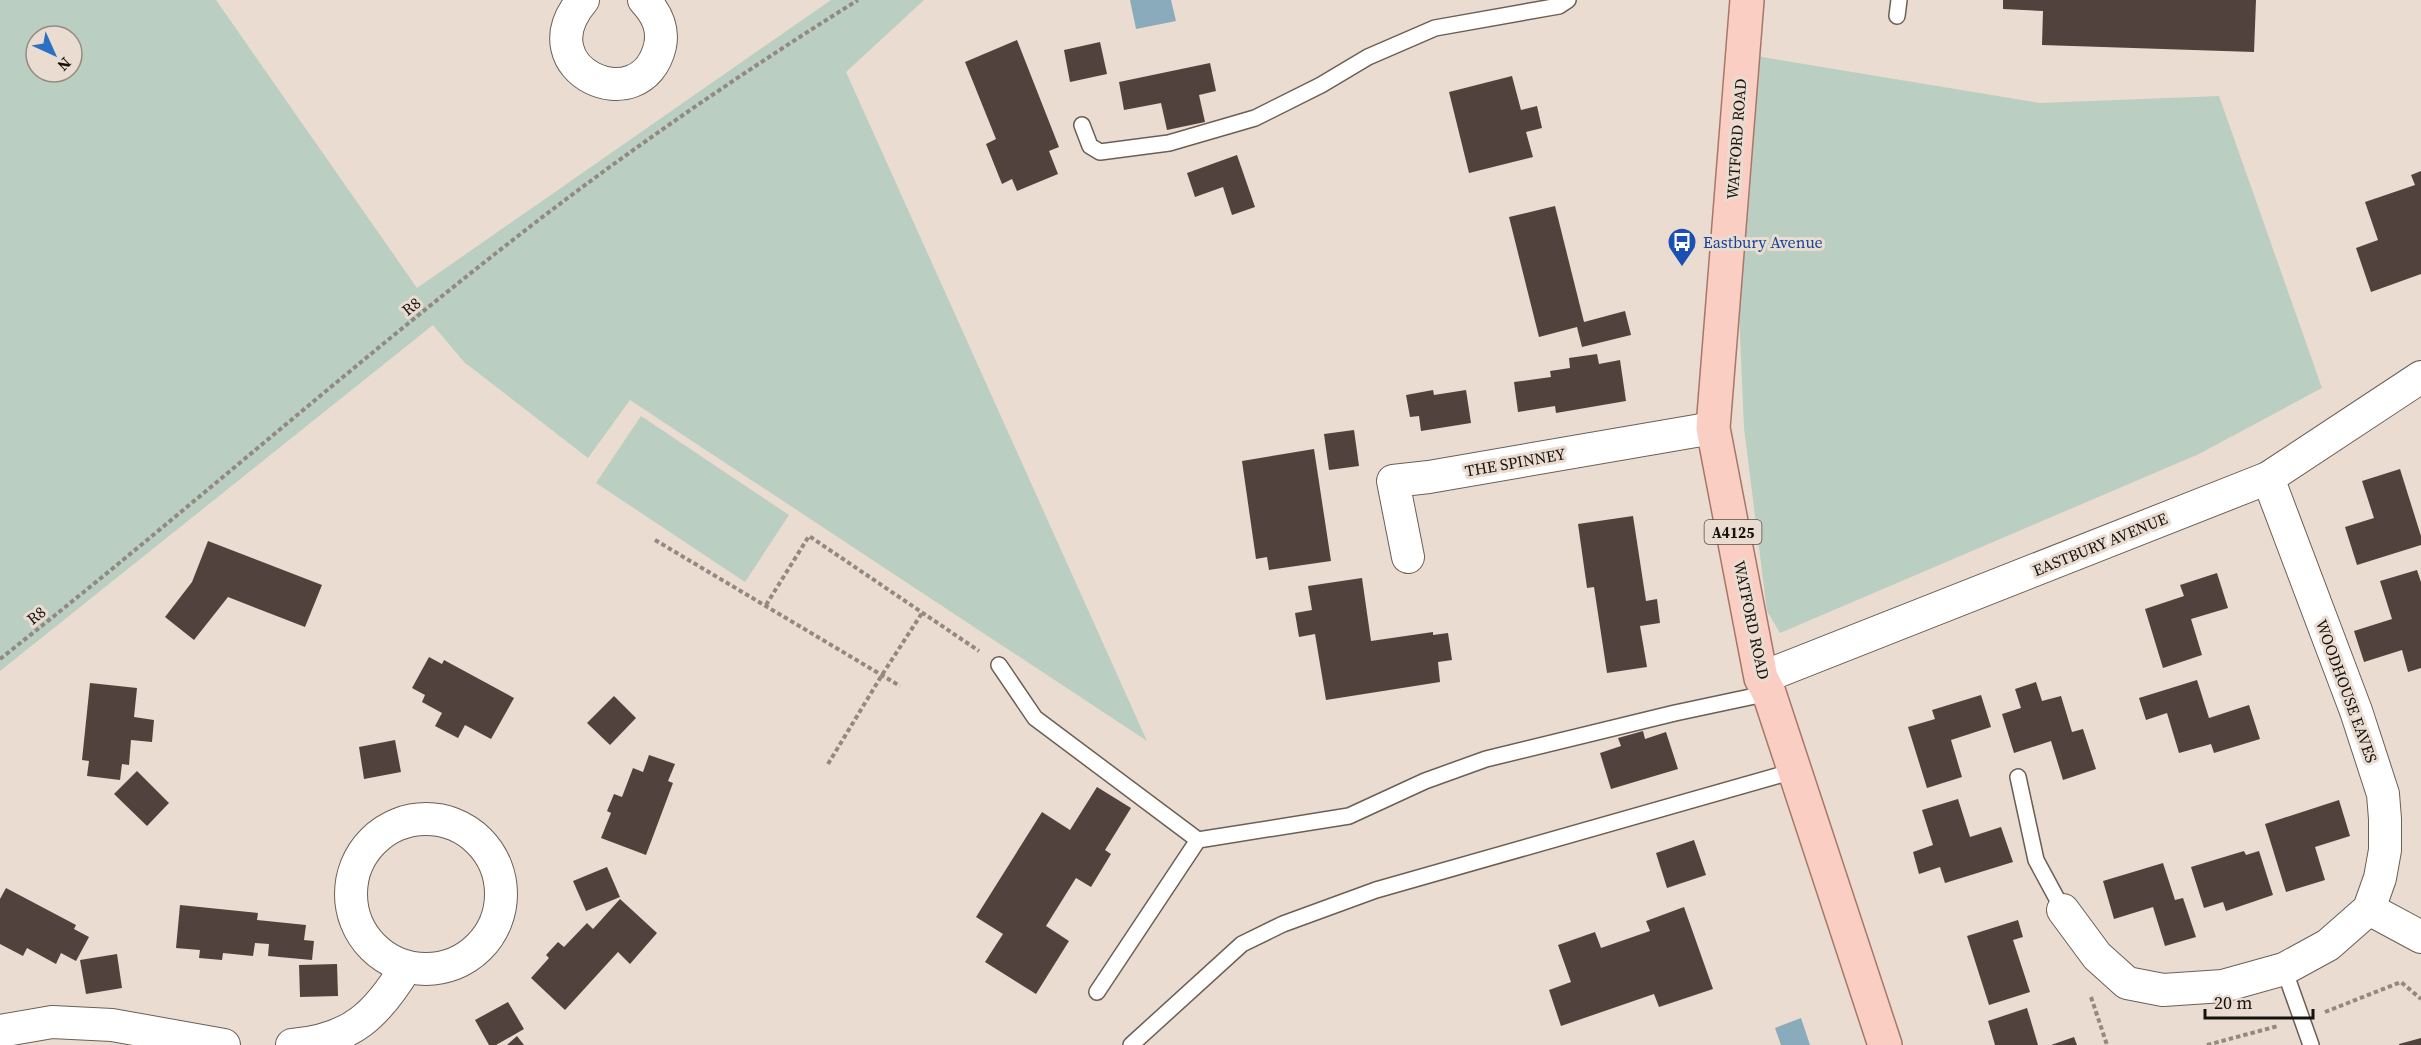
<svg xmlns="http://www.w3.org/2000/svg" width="2421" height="1045" font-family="'Source Serif 4',serif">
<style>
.green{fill:#bacec1;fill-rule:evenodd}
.water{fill:#8aabbc}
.building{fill:#52423d}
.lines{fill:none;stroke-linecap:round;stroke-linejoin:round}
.service-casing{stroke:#6b5f54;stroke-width:18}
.minor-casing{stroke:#6b5f54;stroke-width:34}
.primary-casing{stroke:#a87769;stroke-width:36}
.path{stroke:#938980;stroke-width:4;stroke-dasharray:4.5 3;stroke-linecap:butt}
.service{stroke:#fff;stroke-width:15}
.minor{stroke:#fff;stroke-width:32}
.primary{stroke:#facec3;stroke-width:33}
.labels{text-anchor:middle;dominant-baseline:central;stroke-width:6;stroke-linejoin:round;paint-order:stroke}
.shield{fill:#eadcd0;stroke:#564f48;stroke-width:1.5}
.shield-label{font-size:15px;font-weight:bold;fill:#16120d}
.street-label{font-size:16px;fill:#16120d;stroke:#eadcd0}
.transit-label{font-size:16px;fill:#164399;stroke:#eadcd0;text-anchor:start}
</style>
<rect width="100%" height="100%" fill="#eadcd0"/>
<!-- green -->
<g class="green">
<path d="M0,0H216L417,288L831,0H924L846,72L1147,741L630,400L588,458L464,362L433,325L0,671ZM36,36H72V72H36Z"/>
<polygon points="1748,52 1762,57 2040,103 2219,96 2322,388 2199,454 1780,633 1767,611 1744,428 1734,197"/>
<polygon points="641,416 789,515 745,582 596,483"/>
</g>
<!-- water -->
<g class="water">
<polygon points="1130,0 1171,0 1176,21 1136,29"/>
<polygon points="1801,1018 1810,1045 1781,1045 1775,1028"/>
</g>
<!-- building -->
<g class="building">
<polygon points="2003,0 2256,0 2254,52 2042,45 2043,11 2003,9"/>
<polygon points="1017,40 1059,147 1049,151 1058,174 1017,191 1012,179 1002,184 986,144 996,139 965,62"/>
<polygon points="1100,42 1107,74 1070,82 1064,50"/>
<polygon points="1210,63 1216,91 1199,95 1205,122 1167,130 1161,103 1124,110 1119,82"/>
<polygon points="1512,76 1521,110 1537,106 1542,128 1526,132 1533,157 1469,173 1449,92"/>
<polygon points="1237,155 1255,207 1232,215 1223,187 1195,197 1187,173"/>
<polygon points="2421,171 2421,274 2371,292 2356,248 2378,240 2365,202 2415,185 2411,175"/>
<polygon points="1555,206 1584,322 1625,311 1631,335 1582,347 1577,327 1539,337 1509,217"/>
<polygon points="1597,354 1599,364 1620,360 1626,401 1556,413 1555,406 1518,412 1514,382 1551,377 1550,371 1570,368 1569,358"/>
<polygon points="1433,390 1434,395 1466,390 1471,423 1421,431 1419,416 1410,417 1406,395"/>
<polygon points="1354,430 1359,466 1329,470 1324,434"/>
<polygon points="1314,449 1331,561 1269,570 1267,557 1256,559 1242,461"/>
<polygon points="2400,469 2421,536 2421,545 2357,565 2345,527 2374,518 2362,481"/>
<polygon points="1633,516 1646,601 1657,599 1660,623 1640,626 1647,667 1607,673 1594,587 1587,588 1578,524"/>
<polygon points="208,541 322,585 305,627 228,597 194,640 165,617 192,582"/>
<polygon points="2417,570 2421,582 2421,668 2408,672 2402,650 2364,662 2354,631 2392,619 2380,581"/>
<polygon points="2217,573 2228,608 2191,619 2202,655 2163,668 2145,609 2184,596 2180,585"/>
<polygon points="1362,578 1371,641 1433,632 1433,635 1448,633 1452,660 1438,662 1440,682 1326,700 1315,634 1299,637 1295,613 1312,610 1308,586"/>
<polygon points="429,657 442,664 444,660 514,698 491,739 465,725 458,738 435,726 442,713 422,702 425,695 412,688"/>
<polygon points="2197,680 2209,718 2249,705 2260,739 2214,753 2211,744 2179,753 2167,713 2146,720 2139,698"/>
<polygon points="2036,682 2042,701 2061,696 2072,732 2083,729 2096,769 2063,780 2051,741 2014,753 2002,714 2021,708 2015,689"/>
<polygon points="90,683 137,688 134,717 154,720 152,742 131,740 129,765 122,764 120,780 87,776 89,761 82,760"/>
<polygon points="1981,695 1991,727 1951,740 1962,777 1927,788 1908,727 1935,719 1932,710"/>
<polygon points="614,696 636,718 610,745 587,723"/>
<polygon points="1643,731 1645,739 1666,732 1678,769 1611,789 1600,753 1621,746 1618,738"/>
<polygon points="395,740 401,772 364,779 359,747"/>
<polygon points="649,755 675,764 668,781 673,783 646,855 601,838 611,813 607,811 614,794 622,797 633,768 643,772"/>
<polygon points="137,771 169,803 147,826 114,794"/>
<polygon points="1097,787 1131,808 1105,850 1111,854 1091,887 1076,878 1046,926 1069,941 1036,994 985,962 1003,934 976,917 1042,812 1070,830"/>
<polygon points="1958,799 1970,837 2001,827 2013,862 1945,883 1940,867 1919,874 1913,852 1933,845 1922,810"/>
<polygon points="2339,800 2350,836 2315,847 2325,880 2286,892 2265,824"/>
<polygon points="1694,840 1706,875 1667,888 1656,853"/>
<polygon points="2244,851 2246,855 2259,851 2273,895 2226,911 2223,902 2204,908 2191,867"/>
<polygon points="2163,863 2175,900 2183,898 2196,937 2165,946 2153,907 2114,919 2103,881"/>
<polygon points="607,867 620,897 586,911 573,881"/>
<polygon points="6,888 76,925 74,929 89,937 76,961 61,953 56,964 27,948 23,956 0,944 0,899"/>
<polygon points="620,899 657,933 630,964 618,952 565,1010 531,978 549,958 546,955 558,942 564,947 587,923 593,929"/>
<polygon points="180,905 258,913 257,920 306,925 304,940 314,941 312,960 268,956 269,944 255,943 253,956 223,953 222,960 199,958 200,950 176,948"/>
<polygon points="1684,907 1713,989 1659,1007 1654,994 1561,1026 1549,990 1571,982 1558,945 1595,932 1601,948 1650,931 1646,921"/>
<polygon points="2018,920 2023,937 2013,940 2030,992 1989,1005 1967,936"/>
<polygon points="117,954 122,988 86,994 80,960"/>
<polygon points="337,964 338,996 300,997 299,965"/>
<polygon points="508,1002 524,1029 496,1045 489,1045 475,1020"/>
<polygon points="2027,1008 2038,1045 1995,1045 1988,1021"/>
<polygon points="517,1036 524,1045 507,1045"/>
<polygon points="2074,1037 2077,1045 2051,1045"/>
<polygon points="2421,1038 2421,1045 2399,1045 2399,1044"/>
</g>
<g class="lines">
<!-- service casing -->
<g class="service-casing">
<g id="service">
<polyline points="1897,16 1899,0"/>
<polyline points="1082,125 1090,146 1100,152 1169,143 1255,118 1321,85 1368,57 1435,28 1559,6 1568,0"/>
<polyline points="999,665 1035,718 1198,840"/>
<polyline points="2018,777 2036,860 2063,910"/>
<polyline points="2284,969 2311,1045"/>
<polyline points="1097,992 1198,840 1349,816 1425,781 1486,759 1675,713 1769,693"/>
<polyline points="1131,1045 1242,944 1283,924 1376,890 1794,771"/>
</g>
</g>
<!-- minor casing -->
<g class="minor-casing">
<g id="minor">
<path d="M583,0C523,70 642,123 660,46C664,27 656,13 644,0"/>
<polyline points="1408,557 1393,481 1429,477 1713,428"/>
<polyline points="1761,678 2268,478 2421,377"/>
<circle cx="426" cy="894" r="75"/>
<polyline points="2369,909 2421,937"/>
<polyline points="2063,910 2097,956 2127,983 2163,990 2223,986 2284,969 2328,945 2369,909 2380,878 2385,850 2385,819 2383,794 2356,711 2268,478"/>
<polyline points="0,1031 52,1022 112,1025 224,1045"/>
<path d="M292,1045C351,1040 377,1015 406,967"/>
</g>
</g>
<!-- primary casing -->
<g class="primary-casing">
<polyline id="primary" points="1747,0 1713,428 1761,678 1769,693 1885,1045"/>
</g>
<!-- path -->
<g class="path">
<polyline points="655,540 900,686"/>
<polyline points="766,605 809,536 979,651"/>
<path d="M0,659C187,512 364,353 553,209C651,135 754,65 858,0"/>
<polyline points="828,764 882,675 922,613"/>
<polyline points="2091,997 2107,1045"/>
<polyline points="2325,1012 2401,982 2421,999"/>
<polyline points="2207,1045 2278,1026"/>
</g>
<!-- service -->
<use href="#service" class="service"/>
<!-- minor -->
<use href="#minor" class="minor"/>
<!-- primary -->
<use href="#primary" class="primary"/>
</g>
<!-- icons -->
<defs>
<g id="bus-pin" transform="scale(1.5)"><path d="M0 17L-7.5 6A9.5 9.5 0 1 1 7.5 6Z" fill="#1a4fb4" stroke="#eadcd0"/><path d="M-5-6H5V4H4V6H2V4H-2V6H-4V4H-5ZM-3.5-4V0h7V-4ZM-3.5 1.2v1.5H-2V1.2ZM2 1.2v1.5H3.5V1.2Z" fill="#fff"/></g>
</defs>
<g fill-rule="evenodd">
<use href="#bus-pin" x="1682" y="242"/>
</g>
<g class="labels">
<!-- shield labels -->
<rect class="shield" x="1704.5" y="520" width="57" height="24" rx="4.5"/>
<g class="shield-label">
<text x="1733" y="532">A4125</text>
</g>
<!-- street labels -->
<g class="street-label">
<text transform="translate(1736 139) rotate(-86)">WATFORD ROAD</text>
<text transform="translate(411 306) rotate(-39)">R8</text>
<text transform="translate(1515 462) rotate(-10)">THE SPINNEY</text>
<text transform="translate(2100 544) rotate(-22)">EASTBURY AVENUE</text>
<text transform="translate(36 615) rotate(-39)">R8</text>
<text transform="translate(1752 620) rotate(78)">WATFORD ROAD</text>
<text transform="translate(2347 691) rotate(70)">WOODHOUSE EAVES</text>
</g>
<!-- transit labels -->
<g class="transit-label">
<text x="1703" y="242">Eastbury Avenue</text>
</g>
</g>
<!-- north arrow -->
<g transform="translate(54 54) rotate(135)"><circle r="28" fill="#eadcd0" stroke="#958b82" stroke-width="1.5"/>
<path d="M0-4.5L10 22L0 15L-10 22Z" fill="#2b71c2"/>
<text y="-9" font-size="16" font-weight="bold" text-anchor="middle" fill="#16120d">N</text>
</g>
<!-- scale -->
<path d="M2205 1009v9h108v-9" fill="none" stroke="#16120d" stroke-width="3"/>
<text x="2214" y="1009" font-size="18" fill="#16120d" stroke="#eadcd0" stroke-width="4.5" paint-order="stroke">20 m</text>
</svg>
